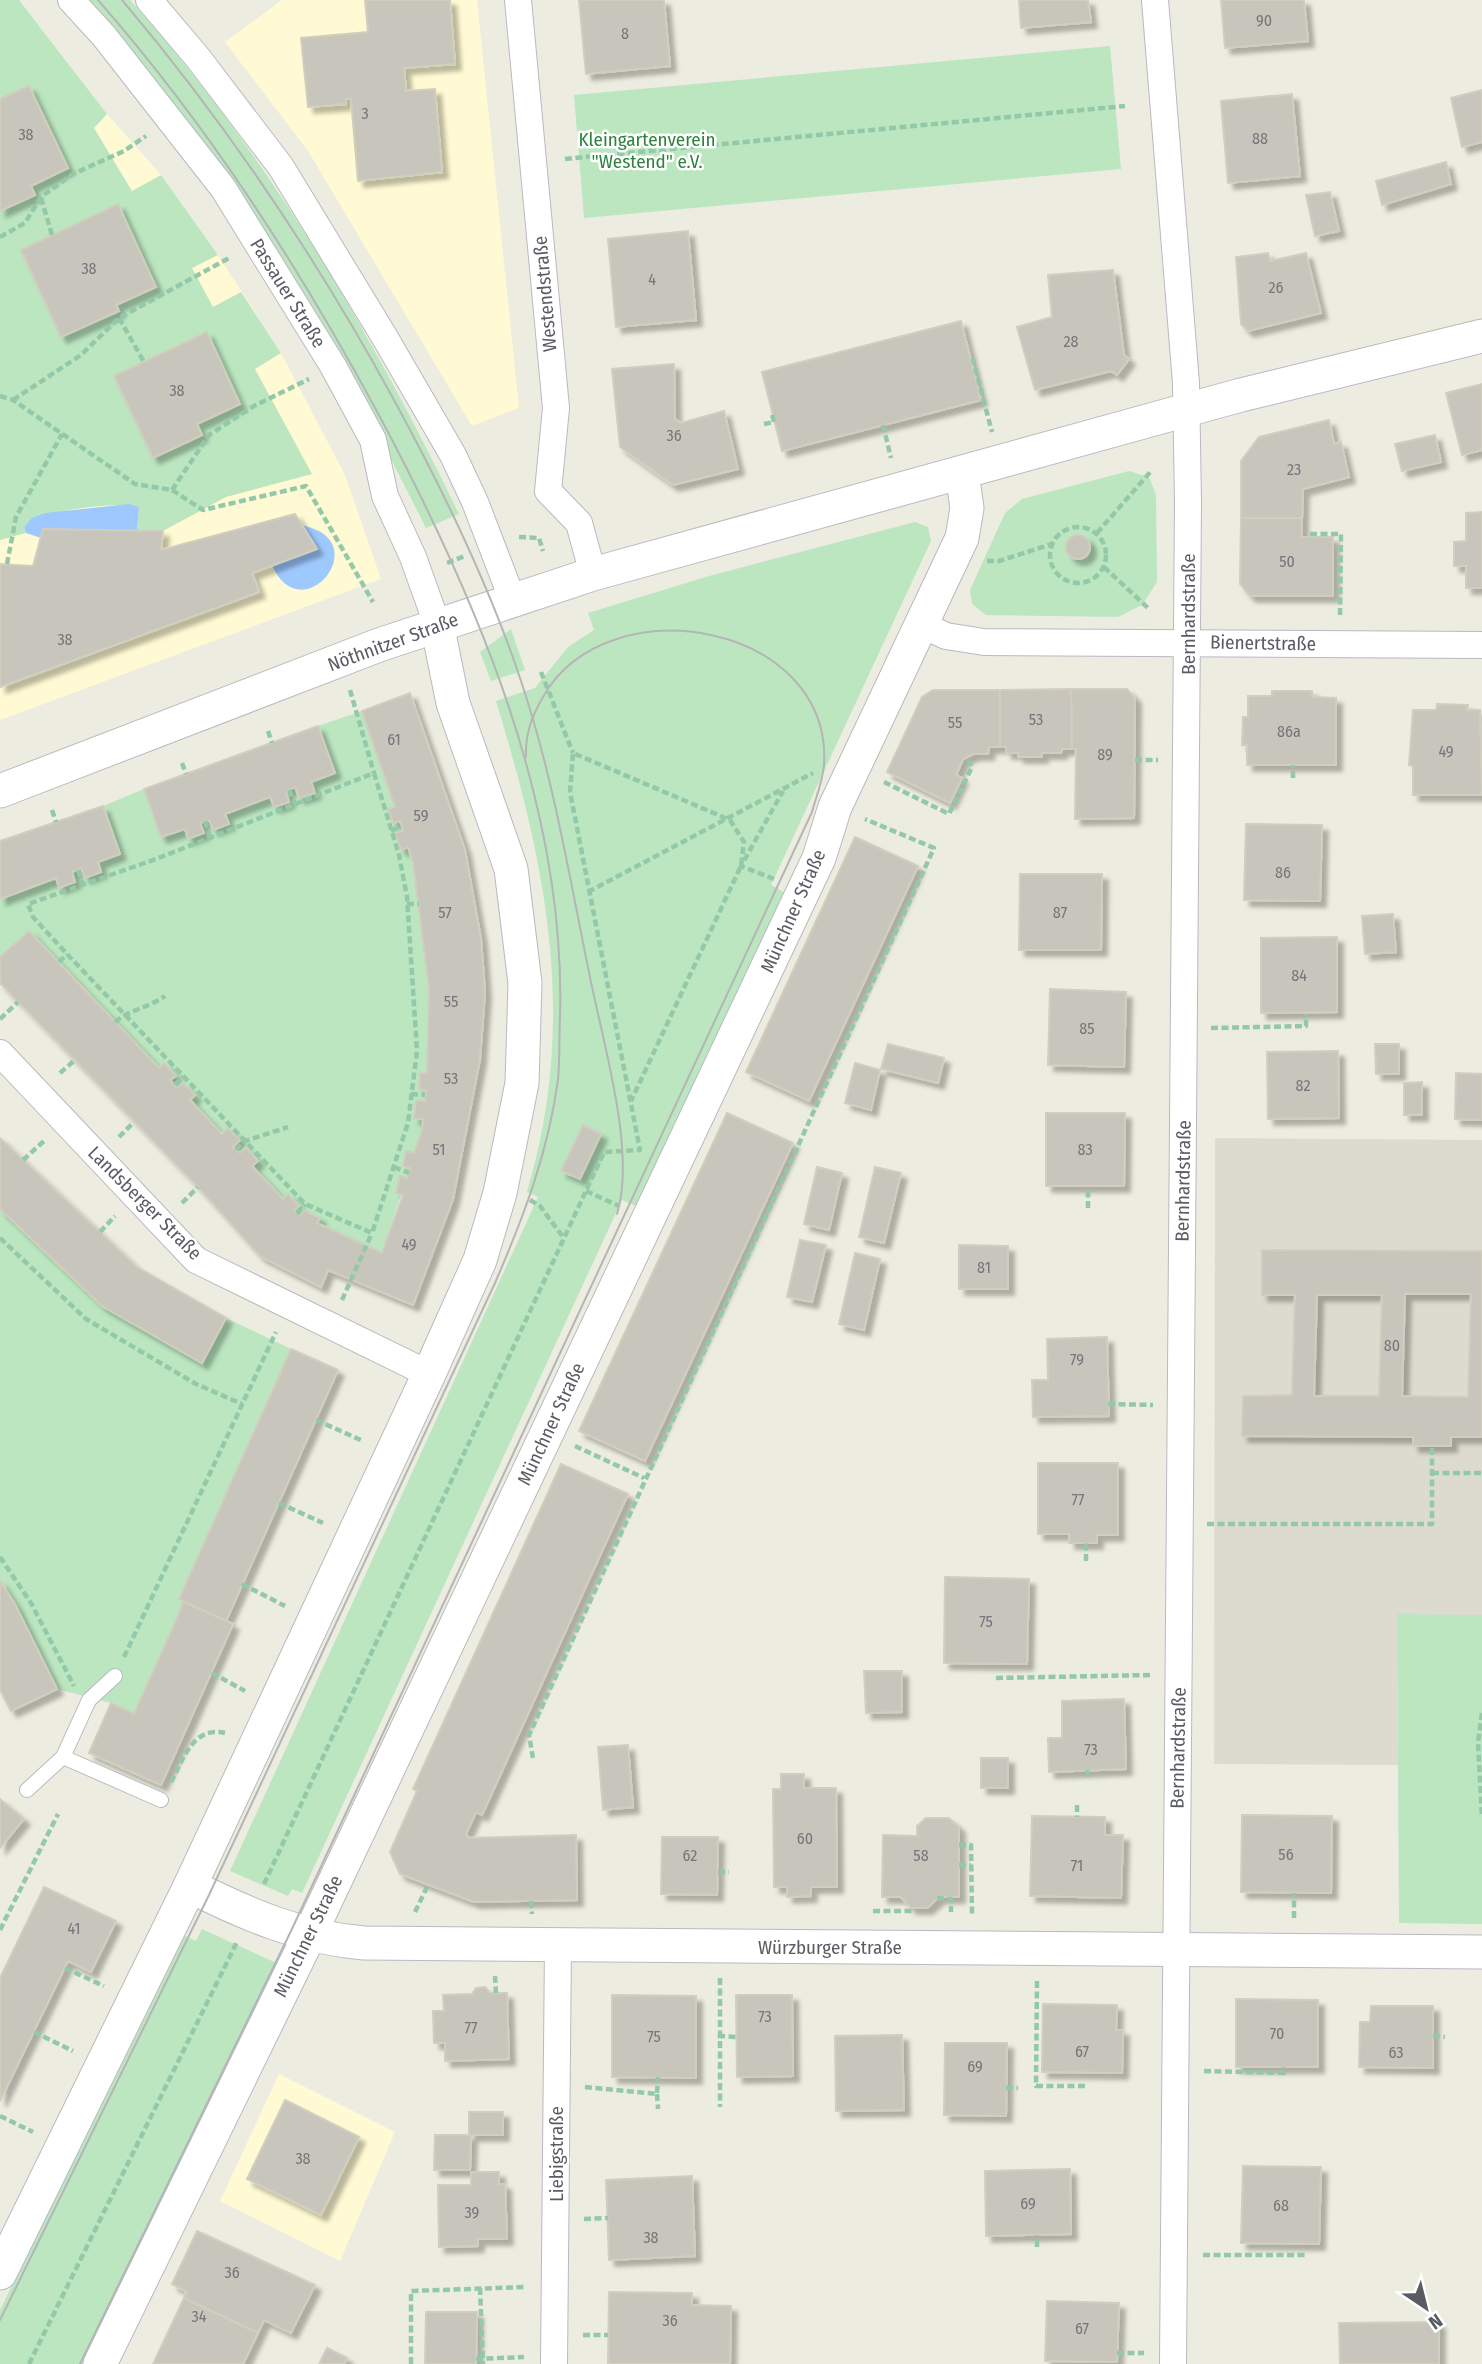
<svg xmlns="http://www.w3.org/2000/svg" width="1482" height="2364" font-family="'Fira Sans Condensed',sans-serif">
<style>
.commercial{fill:#fffad3}
.education{fill:#dddbcf}
.green{fill:#bbe6c0}
.water{fill:#9ec9ff}
.building{fill:#c8c5bd;stroke:#d2cebe;stroke-width:2;fill-rule:evenodd;filter:url(#shadow)}
.lines{fill:none;stroke-linecap:round;stroke-linejoin:round}
.service-casing{stroke:#b8bac0;stroke-width:16}
.minor-casing{stroke:#b8bac0;stroke-width:28}
.tertiary-casing{stroke:#b8bac0;stroke-width:35}
.path{stroke:#93c8a9;stroke-width:4.5;stroke-dasharray:7 3.5;stroke-linecap:butt}
.service{stroke:#fff;stroke-width:14}
.minor{stroke:#fff;stroke-width:26}
.tertiary{stroke:#fff;stroke-width:33}
.tram{stroke:#b4b5b5;stroke-width:2}
.labels{text-anchor:middle;dominant-baseline:central;stroke-width:5;stroke-linejoin:round;paint-order:stroke}
.number-label{font-size:16px;fill:#757679}
.park-label{font-size:19px;fill:#2f833e;stroke:#fff}
.street-label{font-size:19px;fill:#595c62;stroke:#fff}
</style>
<defs>
<filter id="shadow"><feDropShadow dx="6" dy="6" stdDeviation="2" flood-color="#0004"/></filter>
</defs>
<rect width="100%" height="100%" fill="#edece0"/>
<!-- commercial -->
<g class="commercial">
<polygon points="282,0 477,0 519,408 472,426 308,151 225,42"/>
<polygon points="41,28 107,114 161,175 218,255 281,353 345,475 381,579 0,720 0,47"/>
<polygon points="279,2074 395,2132 340,2261 220,2201"/>
</g>
<!-- education -->
<polygon class="education" points="1215,1138 1482,1140 1482,1615 1397,1615 1398,1765 1214,1764"/>
<!-- green -->
<g class="green">
<path d="M0,0H19L107,114L94,128L132,191L161,175L218,255L192,268L213,307L241,292L281,353L255,369L312,474L226,497L163,531H137L139,507C117,501 40,510 24,527L26,533L0,540Z"/>
<path d="M81,0H130C267,153 370,330 459,514L426,528L371,420Z"/>
<polygon points="1110,46 1121,169 584,218 574,95"/>
<polygon points="1129,471 1149,477 1156,495 1157,582 1142,605 1118,617 986,615 972,604 970,590 1005,513 1022,499"/>
<path d="M915,522L928,527L931,541L771,885L784,892L636,1206L622,1200L302,1893L292,1889L288,1896L230,1871L538,1197L527,1192C578,1020 547,868 496,701L535,688L568,647L594,630L588,613L709,576Z"/>
<polygon points="511,629 525,670 491,681 480,652"/>
<polygon points="362,711 413,863 429,988 429,1057 422,1130 382,1253 297,1214 29,931 0,957 0,899 120,854 103,806 144,789 161,837 335,773 318,726"/>
<polygon points="0,1209 102,1306 201,1363 226,1318 291,1349 179,1599 184,1602 134,1714 111,1703 57,1689 15,1604 0,1581"/>
<polygon points="1397,1614 1482,1615 1482,1924 1399,1923"/>
<polygon points="202,1929 283,1966 87,2364 0,2364 0,2310 185,1936 196,1941"/>
</g>
<!-- water -->
<g class="water">
<polygon points="129,504 139,507 137,531 41,538 26,533 24,527 32,518 45,513"/>
<path d="M300,525C381,539 298,638 270,560Z"/>
</g>
<!-- building -->
<g class="building">
<polygon points="365,0 450,0 455,64 404,68 406,91 435,89 442,172 358,181 351,99 346,99 346,104 308,107 301,38 368,32"/>
<polygon points="579,0 664,0 670,66 586,74"/>
<polygon points="1019,0 1088,0 1091,22 1021,28"/>
<polygon points="1221,0 1304,0 1308,41 1225,48"/>
<polygon points="29,86 68,168 31,186 35,195 0,211 0,99"/>
<polygon points="1482,90 1482,142 1462,147 1451,98"/>
<polygon points="1292,94 1300,176 1228,183 1221,101"/>
<polygon points="1446,162 1451,184 1382,205 1376,181"/>
<polygon points="1330,192 1339,231 1315,236 1306,195"/>
<polygon points="118,204 156,287 116,305 119,311 61,337 21,250"/>
<polygon points="688,231 696,320 616,327 608,239"/>
<polygon points="1268,253 1270,261 1306,253 1321,313 1248,331 1241,324 1236,257"/>
<polygon points="1113,270 1124,355 1129,359 1117,375 1111,371 1035,390 1017,327 1052,317 1048,275"/>
<polygon points="961,321 981,400 782,451 762,372"/>
<polygon points="207,332 240,404 197,424 202,435 153,458 114,376"/>
<polygon points="674,364 675,419 681,423 724,411 738,469 673,485 620,447 612,369"/>
<polygon points="1482,384 1482,450 1462,455 1446,393"/>
<polygon points="1329,420 1334,444 1341,442 1349,477 1303,489 1302,518 1241,518 1241,461 1259,437"/>
<polygon points="1435,435 1441,462 1402,471 1395,444"/>
<polygon points="1482,512 1482,588 1466,588 1466,566 1454,566 1454,542 1466,541 1466,513"/>
<polygon points="295,514 317,549 252,573 259,592 0,687 0,564 33,566 43,529 163,531 161,550"/>
<polygon points="1241,518 1302,518 1302,537 1333,537 1333,596 1250,596 1240,584"/>
<circle cx="1078" cy="547" r="12"/>
<polygon points="1071,689 1127,689 1135,698 1134,818 1075,819 1076,749 1072,749"/>
<polygon points="1071,689 1072,749 1062,749 1061,753 1042,753 1042,757 1018,757 1018,753 1006,753 1006,747 1000,747 1000,690"/>
<polygon points="933,690 1000,690 1000,747 989,747 988,754 973,754 963,759 956,775 962,778 950,803 887,772 922,697"/>
<polygon points="1272,691 1312,691 1312,697 1336,698 1336,765 1247,765 1247,745 1242,745 1243,717 1248,717 1248,696 1272,696"/>
<polygon points="410,693 465,850 481,939 485,992 480,1059 453,1199 413,1305 328,1270 321,1287 260,1256 198,1187 0,983 0,957 29,931 159,1068 164,1063 176,1076 170,1080 177,1088 183,1083 195,1095 190,1100 222,1134 228,1128 240,1140 233,1147 240,1153 246,1147 258,1161 252,1166 283,1199 288,1194 299,1206 294,1211 297,1214 301,1216 303,1210 320,1218 317,1223 382,1253 403,1195 396,1193 400,1176 407,1178 410,1168 403,1166 406,1151 414,1153 422,1130 423,1119 414,1119 416,1100 425,1101 426,1090 419,1089 420,1073 427,1073 429,988 413,863 408,847 401,850 395,833 403,831 400,821 393,823 388,809 395,807 362,711"/>
<polygon points="1437,704 1468,705 1467,710 1480,710 1482,795 1413,795 1413,766 1409,765 1413,710 1436,710"/>
<polygon points="318,726 335,773 311,782 315,793 299,798 295,787 286,791 289,802 274,807 270,797 225,814 229,824 213,830 209,820 200,823 204,833 188,839 185,829 161,837 144,789"/>
<polygon points="103,806 120,854 98,862 101,872 85,878 81,868 72,872 75,882 59,888 56,878 0,899 0,841"/>
<polygon points="1246,824 1322,825 1320,901 1244,900"/>
<polygon points="855,837 918,866 809,1101 746,1072"/>
<polygon points="1020,874 1102,874 1101,950 1019,950"/>
<polygon points="1393,914 1396,952 1365,954 1362,916"/>
<polygon points="1337,937 1337,1012 1261,1013 1261,938"/>
<polygon points="1050,989 1126,992 1124,1067 1048,1065"/>
<polygon points="888,1044 944,1058 938,1083 881,1069"/>
<polygon points="1375,1044 1399,1044 1399,1074 1376,1074"/>
<polygon points="1338,1051 1339,1118 1268,1119 1267,1052"/>
<polygon points="855,1063 880,1070 871,1110 845,1103"/>
<polygon points="1456,1073 1482,1074 1482,1120 1455,1119"/>
<polygon points="1422,1082 1422,1115 1404,1115 1404,1083"/>
<polygon points="727,1113 793,1143 645,1461 579,1431"/>
<polygon points="1046,1113 1125,1113 1124,1186 1046,1186"/>
<polygon points="583,1125 601,1134 580,1179 561,1171"/>
<polygon points="0,1138 137,1267 226,1318 202,1363 102,1306 0,1209"/>
<polygon points="817,1167 842,1173 829,1230 804,1224"/>
<polygon points="875,1167 901,1173 884,1243 859,1237"/>
<polygon points="800,1240 826,1245 812,1302 787,1297"/>
<polygon points="959,1245 1008,1246 1008,1289 959,1289"/>
<path d="M1262,1250L1482,1251V1437H1451V1446H1413V1437L1242,1436L1243,1396L1292,1395L1295,1295H1262ZM1405,1294H1471L1468,1397L1402,1396ZM1317,1295H1382L1379,1396H1314Z"/>
<polygon points="855,1253 880,1259 864,1330 839,1324"/>
<polygon points="1107,1337 1109,1416 1033,1417 1032,1380 1048,1380 1047,1339"/>
<polygon points="291,1349 338,1370 226,1621 179,1599"/>
<polygon points="1038,1463 1118,1463 1118,1535 1097,1535 1097,1543 1069,1543 1069,1534 1038,1534"/>
<polygon points="561,1464 628,1494 482,1815 476,1812 466,1834 469,1838 576,1835 577,1900 474,1902 400,1874 390,1852 417,1791 413,1789"/>
<polygon points="945,1577 1029,1579 1027,1664 944,1663"/>
<polygon points="0,1581 15,1604 57,1689 11,1711 0,1690"/>
<polygon points="184,1602 233,1624 161,1785 89,1753 111,1703 134,1714"/>
<polygon points="864,1671 902,1671 902,1712 866,1713"/>
<polygon points="1124,1699 1126,1769 1049,1772 1048,1738 1062,1738 1062,1701"/>
<polygon points="628,1745 633,1807 603,1810 598,1747"/>
<rect x="981" y="1758" width="27" height="30"/>
<polygon points="781,1774 804,1774 804,1788 836,1788 837,1887 811,1887 811,1896 787,1897 787,1887 774,1887 773,1789 781,1789"/>
<polygon points="0,1799 24,1819 0,1848"/>
<polygon points="1242,1815 1332,1816 1331,1893 1241,1892"/>
<polygon points="1032,1816 1105,1817 1105,1835 1123,1835 1121,1898 1030,1896"/>
<polygon points="926,1818 949,1818 959,1827 959,1897 939,1897 927,1908 911,1908 901,1897 882,1897 883,1835 917,1836 917,1826"/>
<polygon points="662,1837 718,1837 717,1895 661,1894"/>
<polygon points="44,1887 116,1921 91,1972 68,1961 0,2101 0,1978"/>
<polygon points="485,1987 490,1993 507,1993 509,2059 445,2061 445,2043 434,2043 433,2011 444,2011 443,1995 472,1994 476,1988"/>
<polygon points="612,1995 696,1996 696,2078 612,2077"/>
<polygon points="736,1995 792,1995 793,2076 737,2077"/>
<polygon points="1236,1999 1318,2000 1318,2067 1236,2067"/>
<polygon points="1043,2004 1117,2005 1116,2030 1123,2030 1122,2073 1042,2072"/>
<polygon points="1371,2006 1433,2006 1433,2068 1359,2067 1360,2022 1370,2022"/>
<polygon points="902,2035 904,2110 836,2111 835,2036"/>
<polygon points="945,2043 1007,2043 1006,2116 944,2115"/>
<polygon points="285,2100 359,2137 321,2215 247,2179"/>
<rect x="469" y="2112" width="34" height="23"/>
<polygon points="435,2135 471,2135 470,2170 434,2170"/>
<polygon points="1243,2166 1321,2167 1319,2244 1241,2243"/>
<polygon points="1070,2169 1071,2234 986,2236 985,2171"/>
<polygon points="471,2172 499,2172 499,2184 505,2184 507,2239 478,2239 478,2246 439,2247 438,2185 471,2185"/>
<polygon points="692,2176 695,2256 609,2260 606,2180"/>
<polygon points="197,2231 315,2285 291,2333 264,2320 258,2333 184,2298 187,2292 172,2284"/>
<polygon points="609,2292 692,2293 692,2305 731,2306 730,2364 608,2364"/>
<polygon points="184,2298 258,2333 243,2364 153,2364"/>
<polygon points="1047,2301 1119,2303 1117,2362 1045,2361"/>
<polygon points="426,2312 477,2312 476,2364 425,2364"/>
<polygon points="1439,2322 1439,2364 1340,2364 1339,2323"/>
<polygon points="327,2348 347,2358 344,2364 319,2364"/>
</g>
<g class="lines">
<!-- service casing -->
<g class="service-casing">
<g id="service">
<polyline points="63,1757 161,1800"/>
<polyline points="27,1790 63,1757 89,1700 115,1676"/>
</g>
</g>
<!-- minor casing -->
<g class="minor-casing">
<g id="minor">
<polyline points="71,0 104,36 223,188 333,366 373,440 385,496 413,557 437,624"/>
<polyline points="149,0 198,58 281,167 384,336 453,455 475,502 513,601"/>
<polyline points="518,0 556,408 548,491 579,523 593,574"/>
<polyline points="1155,0 1186,383 1188,503 1173,2364"/>
<polyline points="920,624 946,636 984,642 1482,645"/>
<polyline points="0,1053 196,1260 429,1374"/>
<polyline points="554,2364 558,1944"/>
</g>
</g>
<!-- tertiary casing -->
<g class="tertiary-casing">
<g id="tertiary">
<polyline points="0,791 379,645 593,574 1241,395 1482,336"/>
<path d="M190,1886C246,1914 301,1938 364,1943L1482,1952"/>
<polyline points="0,2273 190,1886 429,1374 480,1260 500,1193 522,1083 525,983 511,869 453,703 437,624"/>
<polyline points="100,2364 309,1936 819,858 835,807 962,538 967,508 962,473"/>
</g>
</g>
<!-- path -->
<g class="path">
<polyline points="565,159 1125,106"/>
<polyline points="41,198 52,235"/>
<polyline points="0,237 25,223 41,197 73,174 124,151 146,136"/>
<polyline points="119,318 144,362"/>
<polyline points="971,360 973,360 992,432"/>
<polyline points="0,396 13,400 135,484 172,490 203,510 306,486 373,602"/>
<polyline points="13,400 81,355 119,318 231,257"/>
<polyline points="764,424 774,422 772,414"/>
<polyline points="883,425 891,458"/>
<polyline points="172,490 209,435 254,406 309,379"/>
<circle cx="1078" cy="555" r="28"/>
<polyline points="1097,533 1152,470"/>
<polyline points="1310,534 1341,534 1340,617"/>
<polyline points="519,537 539,538 543,551"/>
<polyline points="987,561 999,561 1052,544"/>
<polyline points="447,563 465,556"/>
<polyline points="7,564 16,517 62,434"/>
<polyline points="1104,567 1148,608"/>
<polyline points="541,672 573,753"/>
<polyline points="350,690 374,773"/>
<polyline points="268,731 272,743"/>
<polyline points="1135,760 1158,760"/>
<polyline points="182,763 186,774"/>
<polygon points="374,773 399,855 407,897 417,1051 408,1123 372,1233 305,1204 67,954 33,917 28,904 156,859"/>
<polyline points="1293,778 1293,765"/>
<polyline points="884,782 949,814 972,767 966,757"/>
<polyline points="289,790 295,804"/>
<polyline points="52,810 56,822"/>
<polyline points="205,821 210,838"/>
<polyline points="391,831 401,826"/>
<polyline points="78,870 83,885"/>
<polyline points="774,879 741,866 783,791"/>
<polyline points="588,892 813,773"/>
<polyline points="407,904 419,904"/>
<polyline points="59,962 67,954"/>
<polyline points="0,1019 18,1002"/>
<path d="M115,1022C129,1010 148,1008 165,996"/>
<polyline points="1211,1028 1306,1026 1306,1014"/>
<polyline points="60,1073 75,1060"/>
<polyline points="175,1085 183,1076"/>
<polyline points="411,1094 425,1095"/>
<polyline points="119,1137 134,1122"/>
<polyline points="236,1150 245,1141 288,1127"/>
<polyline points="23,1160 44,1141"/>
<polyline points="394,1167 409,1173"/>
<polyline points="586,1191 619,1206"/>
<polyline points="530,1200 540,1206 563,1237"/>
<polyline points="182,1203 198,1187"/>
<polyline points="1088,1208 1088,1187"/>
<polyline points="297,1214 305,1204"/>
<polyline points="100,1232 115,1216"/>
<polyline points="0,1238 86,1319 196,1384 242,1404"/>
<polyline points="342,1300 372,1233"/>
<polyline points="1108,1404 1153,1405"/>
<polyline points="316,1420 363,1441"/>
<polyline points="575,1446 644,1478"/>
<polyline points="1432,1473 1482,1473"/>
<polyline points="279,1503 323,1523"/>
<polyline points="1207,1524 1432,1524 1432,1446"/>
<polyline points="0,1557 31,1603 74,1686"/>
<polyline points="1086,1561 1086,1543"/>
<polyline points="242,1584 285,1606"/>
<polyline points="124,1657 276,1332"/>
<polyline points="212,1673 245,1691"/>
<polyline points="996,1678 1150,1675"/>
<polyline points="1482,1713 1478,1743 1482,1817"/>
<polyline points="533,1758 529,1735 934,848 865,819"/>
<polyline points="1087,1770 1088,1779"/>
<path d="M171,1782C184,1758 193,1726 225,1733"/>
<polyline points="1077,1805 1077,1817"/>
<polyline points="959,1845 971,1845 972,1916"/>
<polyline points="959,1865 971,1865"/>
<polyline points="718,1872 729,1872"/>
<polyline points="264,1884 604,1152 640,1150 570,792 573,753 730,820 744,842 741,866 631,1101"/>
<polyline points="937,1898 951,1899 951,1912"/>
<polyline points="531,1901 532,1914"/>
<polyline points="873,1911 915,1911"/>
<polyline points="415,1912 428,1885"/>
<polyline points="1294,1918 1294,1893"/>
<polyline points="0,1930 58,1814"/>
<polyline points="65,1968 104,1986"/>
<polyline points="495,1976 496,1993"/>
<polyline points="720,1978 720,2107"/>
<polyline points="1037,1981 1036,2086 1085,2086"/>
<polyline points="34,2032 73,2051"/>
<polyline points="718,2036 737,2037"/>
<polyline points="1433,2036 1445,2037"/>
<polyline points="1204,2071 1284,2073 1283,2067"/>
<polyline points="585,2087 657,2094 658,2077"/>
<polyline points="1006,2088 1018,2088"/>
<polyline points="657,2094 658,2109"/>
<polyline points="0,2116 33,2132"/>
<polyline points="584,2219 608,2218"/>
<polyline points="1037,2247 1037,2235"/>
<polyline points="1203,2255 1305,2255"/>
<polyline points="480,2288 483,2364"/>
<polyline points="583,2335 608,2335"/>
<polyline points="1117,2353 1144,2353"/>
<polyline points="476,2359 524,2357"/>
<polyline points="29,2364 237,1942"/>
<polyline points="411,2364 411,2291 526,2287"/>
</g>
<!-- service -->
<use href="#service" class="service"/>
<!-- minor -->
<use href="#minor" class="minor"/>
<!-- tertiary -->
<use href="#tertiary" class="tertiary"/>
<!-- tram -->
<g class="tram">
<path d="M122,0C227,124 316,257 394,400C443,490 489,584 521,681C554,779 570,881 591,982C604,1046 636,1153 617,1214"/>
<path d="M0,2320L209,1895L495,1283C524,1216 548,1153 558,1080C560,1059 559,1037 560,1016C566,807 477,599 380,417C300,268 210,128 98,0"/>
<path d="M80,2364L291,1931L812,812C816,797 823,780 824,765C833,623 607,583 543,697C532,716 525,734 526,757"/>
</g>
</g>
<g class="labels">
<!-- number labels -->
<g class="number-label">
<text x="1264" y="20">90</text>
<text x="625" y="33">8</text>
<text x="365" y="113">3</text>
<text x="26" y="134">38</text>
<text x="1260" y="138">88</text>
<text x="89" y="268">38</text>
<text x="652" y="279">4</text>
<text x="1276" y="287">26</text>
<text x="1071" y="341">28</text>
<text x="177" y="390">38</text>
<text x="674" y="435">36</text>
<text x="1294" y="469">23</text>
<text x="1287" y="561">50</text>
<text x="65" y="639">38</text>
<text x="1036" y="719">53</text>
<text x="955" y="722">55</text>
<text x="1289" y="731">86a</text>
<text x="394" y="739">61</text>
<text x="1446" y="751">49</text>
<text x="1105" y="754">89</text>
<text x="421" y="815">59</text>
<text x="1283" y="872">86</text>
<text x="445" y="912">57</text>
<text x="1060" y="912">87</text>
<text x="1299" y="975">84</text>
<text x="451" y="1001">55</text>
<text x="1087" y="1028">85</text>
<text x="451" y="1078">53</text>
<text x="1303" y="1085">82</text>
<text x="439" y="1149">51</text>
<text x="1085" y="1149">83</text>
<text x="409" y="1244">49</text>
<text x="984" y="1267">81</text>
<text x="1392" y="1345">80</text>
<text x="1077" y="1359">79</text>
<text x="1078" y="1499">77</text>
<text x="986" y="1621">75</text>
<text x="1091" y="1749">73</text>
<text x="805" y="1838">60</text>
<text x="1286" y="1854">56</text>
<text x="690" y="1855">62</text>
<text x="921" y="1855">58</text>
<text x="1077" y="1865">71</text>
<text x="74" y="1928">41</text>
<text x="765" y="2016">73</text>
<text x="471" y="2027">77</text>
<text x="1277" y="2033">70</text>
<text x="654" y="2036">75</text>
<text x="1082" y="2051">67</text>
<text x="1396" y="2052">63</text>
<text x="975" y="2066">69</text>
<text x="303" y="2158">38</text>
<text x="1028" y="2203">69</text>
<text x="1281" y="2205">68</text>
<text x="472" y="2212">39</text>
<text x="651" y="2237">38</text>
<text x="232" y="2272">36</text>
<text x="199" y="2316">34</text>
<text x="670" y="2320">36</text>
<text x="1082" y="2328">67</text>
</g>
<!-- park labels -->
<g class="park-label">
<text x="647" y="139">Kleingartenverein<tspan x="647" dy="22">"Westend" e.V.</tspan></text>
</g>
<!-- street labels -->
<g class="street-label">
<text transform="translate(288 293) rotate(58)">Passauer Straße</text>
<text transform="translate(545 294) rotate(-95)">Westendstraße</text>
<text transform="translate(1188 614) rotate(-90)">Bernhardstraße</text>
<text transform="translate(393 642) rotate(-20)">Nöthnitzer Straße</text>
<text transform="translate(1263 643) rotate(1)">Bienertstraße</text>
<text transform="translate(793 911) rotate(-66)">Münchner Straße</text>
<text transform="translate(1183 1181) rotate(-89)">Bernhardstraße</text>
<text transform="translate(145 1203) rotate(45)">Landsberger Straße</text>
<text transform="translate(551 1424) rotate(-65)">Münchner Straße</text>
<text transform="translate(1178 1748) rotate(-89)">Bernhardstraße</text>
<text transform="translate(308 1936) rotate(-64)">Münchner Straße</text>
<text x="830" y="1947">Würzburger Straße</text>
<text transform="translate(556 2154) rotate(-90)">Liebigstraße</text>
</g>
</g>
<!-- north arrow -->
<g transform="translate(1426 2308) rotate(145)" stroke="#ffffff" stroke-width="5" paint-order="stroke">
<path d="M0-5L12 26L0 18L-12 26Z" fill="#595c62"/>
<text y="-10" font-size="19" font-weight="bold" text-anchor="middle" fill="#595c62">N</text>
</g>
</svg>
